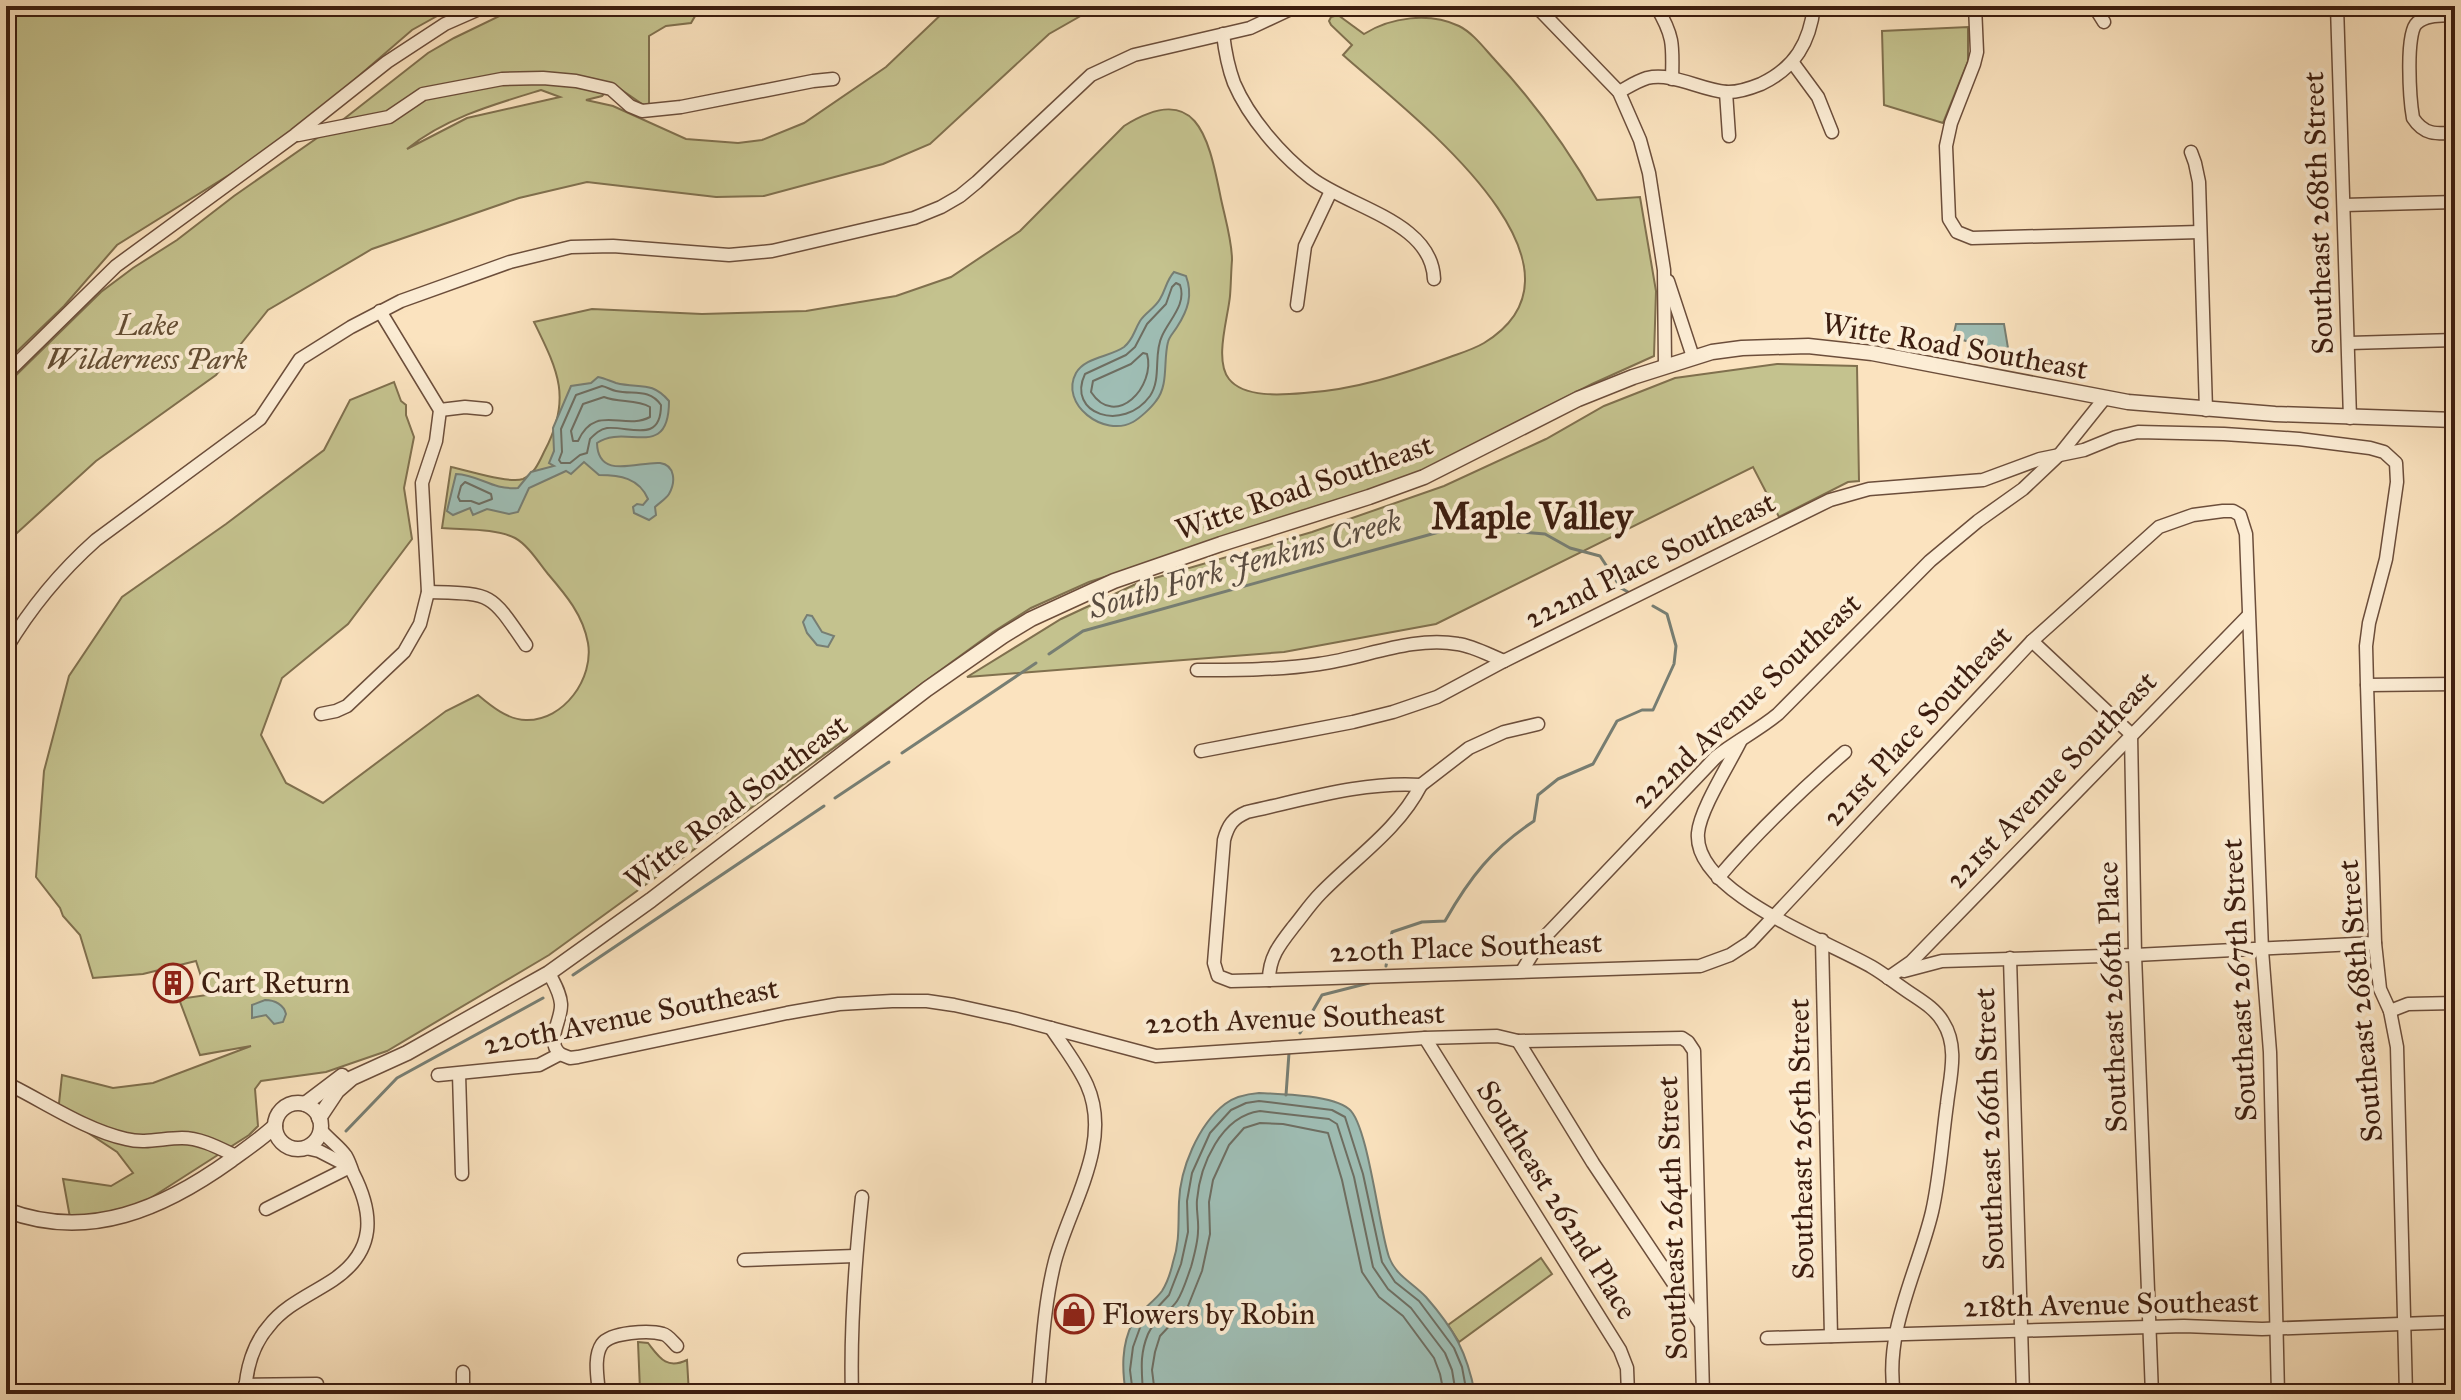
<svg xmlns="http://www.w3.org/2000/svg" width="2461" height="1400" font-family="'IM FELL Great Primer',serif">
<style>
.green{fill:#c4c28e;stroke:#80704e;stroke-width:2;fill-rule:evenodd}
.water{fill:#9fbeb5;stroke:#777e73;stroke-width:2}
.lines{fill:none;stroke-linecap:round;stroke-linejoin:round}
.shore{stroke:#6e6e62;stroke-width:2}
.stream{stroke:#777e73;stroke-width:3}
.minor-casing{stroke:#6c4e3b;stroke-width:15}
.tertiary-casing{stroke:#6c4e3b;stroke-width:17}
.minor{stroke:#fcedd5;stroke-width:12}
.tertiary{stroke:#fcedd5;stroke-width:14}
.labels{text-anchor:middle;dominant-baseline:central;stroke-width:8;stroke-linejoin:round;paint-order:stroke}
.street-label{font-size:30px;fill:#3c1d0f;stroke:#fcedd5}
.park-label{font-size:30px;font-style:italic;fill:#654f35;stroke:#fcedd5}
.poi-label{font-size:30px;fill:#3c1d0f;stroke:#fcedd5;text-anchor:start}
.water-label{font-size:32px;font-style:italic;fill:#5a4d41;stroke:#fcedd5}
.district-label{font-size:38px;font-weight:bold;fill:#3c1d0f;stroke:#fcedd5}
</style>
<rect width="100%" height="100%" fill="#fbe3bf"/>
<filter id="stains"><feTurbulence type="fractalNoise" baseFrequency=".0025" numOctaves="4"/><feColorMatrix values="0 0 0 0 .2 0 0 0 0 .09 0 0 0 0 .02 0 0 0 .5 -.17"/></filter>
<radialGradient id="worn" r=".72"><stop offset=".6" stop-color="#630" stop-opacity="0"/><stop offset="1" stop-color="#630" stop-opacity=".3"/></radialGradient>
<!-- green -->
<g class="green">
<polygon points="6,6 455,6 412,30 295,131 261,155 117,245 64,306 6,362"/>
<path d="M520,6H701L691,23L666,26L649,36V105L645,106L613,84L602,96L586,100L613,106L686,139L738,143L762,140L804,123L886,67L950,6H1098L1049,34L930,144L883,164L764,196L716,197L587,182L519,198L372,249L268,310L216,375L96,461L6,543V385L101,292L133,268L177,240L234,196L340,122L428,53L454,38ZM541,90L560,97L467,118L407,149C445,118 495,104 541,90Z"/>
<path d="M1338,15L1364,34C1391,17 1429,12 1459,26C1473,33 1484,48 1495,60C1536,104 1567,147 1597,200L1640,197L1656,291L1654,356L1592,384L1421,472L1370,492L1089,582L1031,608L993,632L549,955L387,1051L326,1072L261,1081L255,1089L258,1126L249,1135L146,1201L121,1214L71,1223L63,1179L111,1186L133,1173L117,1152L58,1113L62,1075L113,1088L153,1083L251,1046L200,1055L179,999L207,995L196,961L143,974L93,978L80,935L63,916L60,908L36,877L44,771L69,676L122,597L226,524L324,450L350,400L394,382L401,401L406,405V415L414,437L404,488L412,539L348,624L282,678L261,735L286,783L323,803L446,711L478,695C491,706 508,720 526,720C564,721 594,678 588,643C583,615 566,595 548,574C539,563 528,545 515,538C495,528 464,530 442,528L451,467C467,470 509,484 523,479C535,474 540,460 545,450C572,398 558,371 534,322L592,309L702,314L806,311L896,296L951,277L1020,231L1124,126C1196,81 1208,135 1220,194C1224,215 1232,239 1232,260C1231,272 1231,284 1230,296C1228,318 1214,360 1229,379C1244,398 1282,395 1304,393C1355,390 1403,374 1450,357C1461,353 1474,349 1484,343C1613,264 1402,108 1343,55L1352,45L1331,25L1329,21L1331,17Z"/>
<polygon points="1968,27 1968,61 1943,123 1884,105 1882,31"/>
<polygon points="1777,364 1857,366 1859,481 1848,482 1779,517 1753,467 1436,624 1284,652 967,677 1061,619 1138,583 1312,532 1444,486 1546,439 1604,406 1675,378"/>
<polygon points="1541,1258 1552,1274 1459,1342 1448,1325"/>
<path d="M638,1342L648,1343C659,1357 666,1370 687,1360L689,1394H662V1389L640,1390Z"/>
</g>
<!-- water -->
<g class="water">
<path d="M1174,272L1186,276C1193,295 1188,310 1177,327C1174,332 1169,337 1168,342C1163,361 1169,385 1156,401C1151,408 1140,418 1133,422C1104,438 1059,404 1076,373C1085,357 1110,357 1124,347C1133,340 1134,331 1140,321C1145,313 1155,308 1160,299C1166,289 1166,281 1174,272Z"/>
<polygon points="1956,324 2004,324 2008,348 2003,351 1959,339 1954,333"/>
<path d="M598,377C604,378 610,381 616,383C639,389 651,380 669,401C669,462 625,423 597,443C598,481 639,461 660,463C675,465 676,482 669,494C666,499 659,503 655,507L656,515L649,520L634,513L633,507L637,504L643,505L648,499C639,478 620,475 599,475L584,462L571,474L566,471L529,488L518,512L509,514L487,509L473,515L470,508L453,515L447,511L456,474C480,475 491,490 518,488L531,472L554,466L549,463L554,451L553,428L571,386L591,383Z"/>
<polygon points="807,615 812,616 822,632 834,636 828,647 817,645 807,633 803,622"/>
<path d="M265,1000C275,1000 284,1005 286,1014L283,1022L274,1024L266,1015L252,1018V1005Z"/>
<path d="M1259,1093C1282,1094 1331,1095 1349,1109C1368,1124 1379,1229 1389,1257C1396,1276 1413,1283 1426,1297C1454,1329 1467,1352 1475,1394H1126C1122,1370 1121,1345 1133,1322C1140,1310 1154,1302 1162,1291C1167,1283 1171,1271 1173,1262C1180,1241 1178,1223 1179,1202C1180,1169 1198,1125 1225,1104C1234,1097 1247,1094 1259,1093Z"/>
</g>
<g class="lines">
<!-- shore -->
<g class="shore">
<path d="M1176,283L1180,285C1187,304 1169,320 1162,336C1153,354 1162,378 1150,396C1123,433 1066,414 1085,374L1126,355L1135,347L1147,324L1166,304L1172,287Z"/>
<path d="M1143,353L1147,354C1156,386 1116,430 1091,392L1093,381L1131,364Z"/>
<path d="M602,386C607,387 611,390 616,391C633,395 649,388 661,405C661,444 630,426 607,428C600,429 595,434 590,439L587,453L580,455L570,463H561L559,460L562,452L561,429L576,395Z"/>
<path d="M604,397C619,403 636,399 650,407V417C624,431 595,403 578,441H573L571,431L583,404Z"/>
<polygon points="465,482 491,494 492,499 479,504 471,501 460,501 458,497 461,486"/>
<polyline points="1133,1394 1130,1370 1133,1347 1141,1325 1169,1295 1181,1264 1188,1232 1187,1201 1192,1173 1210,1133 1231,1110 1246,1103 1259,1101 1332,1110 1345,1117 1363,1174 1382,1262 1395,1282 1419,1301 1454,1348 1462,1367 1467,1394"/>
<path d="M1143,1394C1142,1371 1139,1356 1148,1334C1154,1320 1169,1313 1177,1301C1183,1292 1187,1278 1191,1267C1194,1256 1198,1242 1198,1231C1199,1221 1196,1210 1197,1200C1200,1165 1221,1116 1260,1111L1329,1119L1337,1124L1354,1177L1373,1267L1388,1289L1411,1308L1445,1353L1452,1370L1456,1394"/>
<polyline points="1155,1394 1152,1370 1155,1352 1160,1336 1188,1306 1202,1271 1210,1234 1209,1202 1213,1180 1229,1145 1244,1128 1260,1123 1283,1124 1328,1133 1342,1180 1362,1272 1379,1297 1403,1316 1434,1358 1440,1374 1444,1394"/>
</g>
<!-- stream -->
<g class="stream">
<polyline points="1049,654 1083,631 1457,527 1545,534 1570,548 1600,556 1621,588 1628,592"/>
<polyline points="902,753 1036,663"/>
<polyline points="835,798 889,762"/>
<path d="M1386,966L1392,932L1422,922L1445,921C1470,877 1492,849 1534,821L1538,795L1558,779L1593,764L1617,721L1642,710H1653L1674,664L1676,646L1667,614L1653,606"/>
<polyline points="573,975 824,806"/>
<polyline points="1300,1033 1322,995 1369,983"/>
<polyline points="1286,1095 1289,1053"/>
<polyline points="346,1131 397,1078 543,998"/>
</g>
<!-- minor casing -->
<g class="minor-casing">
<g id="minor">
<polyline points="1536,6 1619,92 1640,140 1649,173 1664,270 1665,366"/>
<path d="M1656,6C1674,36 1673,45 1672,79"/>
<polyline points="1975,6 1977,52 1974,64 1951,123 1946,146 1949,219 1957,232 1972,238 2200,232"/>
<polyline points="2094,6 2104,22"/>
<polyline points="2337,6 2350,418"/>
<path d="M2455,15C2443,16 2427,14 2417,23C2405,33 2410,101 2413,118C2424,135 2436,134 2455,133"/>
<path d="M1223,34C1225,51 1228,67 1234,83C1249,118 1281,155 1311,178C1351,208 1432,222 1434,279"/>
<polyline points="1793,63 1818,97 1832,132"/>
<path d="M1619,92C1628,87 1637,81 1647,78C1673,72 1700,90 1726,92C1738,93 1751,88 1761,84C1795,68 1810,42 1814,6"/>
<polyline points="1726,92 1729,136"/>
<polyline points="298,135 389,117 423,94 502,79 543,78 576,81 611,89 630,106 642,111 681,107 813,81 833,79"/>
<polyline points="2191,152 2195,163 2199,182 2206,410"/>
<polyline points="2344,205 2455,202"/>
<polyline points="1668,281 1693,357"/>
<polyline points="1297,305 1305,246 1331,191"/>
<polyline points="2349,343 2455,340"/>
<polyline points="6,374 116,266 295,135 387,62 445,24 486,6"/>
<polyline points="440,410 465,407 486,409"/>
<path d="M428,592C493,594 489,591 526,645"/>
<polyline points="2032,641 2131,734 2135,955 2152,1394"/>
<path d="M6,649C31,607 60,572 96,540L260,419L300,359L351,327L401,301L510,262L571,247L613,246L729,255L772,251L914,218L941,207L960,196L977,182L1091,75L1134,55L1250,28L1297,6"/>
<path d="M1197,670C1237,670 1279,670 1319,664C1365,658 1411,636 1458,644C1473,646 1489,655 1504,661"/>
<polyline points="2367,685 2455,684"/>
<polyline points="321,714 336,711 347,706 404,652 420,624 428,592 422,483 436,441 440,410 380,311"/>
<path d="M1538,724L1504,732L1469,748L1421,785C1363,781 1303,800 1247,812C1233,818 1228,825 1224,840L1214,963L1218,976L1231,981L1269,980L1700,966L1730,955L1750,942L2032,641L2159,527L2193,515L2223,511H2233L2240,515L2246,534L2262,950L2270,1052L2278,1394"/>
<path d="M1741,740C1730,763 1700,809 1698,833C1693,893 1828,941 1872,967C1884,974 1895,983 1907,991C1920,1000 1935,1008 1943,1022C1959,1047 1950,1077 1947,1104C1942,1140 1940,1177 1932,1212C1918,1271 1884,1331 1894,1394"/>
<polyline points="1201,751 1353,722 1393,712 1437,697 1504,661 1830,500 1869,489 1983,480 2040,459 2084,450 2116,437 2138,432 2224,434 2299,439 2370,448 2384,452 2396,463 2397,482 2386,559 2369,623 2366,646 2367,685 2375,943 2380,989 2390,1011 2397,1047 2406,1394"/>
<path d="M1718,878C1757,832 1799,792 1845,752"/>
<polyline points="1822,940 1831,1336"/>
<polyline points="2010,958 2023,1394"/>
<path d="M1522,971L1539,943L1716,757C1736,741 1759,730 1778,714L1930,561L1978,521L2023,489L2060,454L2104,399"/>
<polyline points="1904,971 1942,961 2135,955 2375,943"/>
<path d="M549,973C554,983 560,992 561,1004C562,1021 545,1040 560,1054"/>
<polyline points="1888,978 1911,962 2248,616"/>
<path d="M1269,980C1269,957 1280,944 1294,926C1303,915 1311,903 1321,893C1355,858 1398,830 1421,785"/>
<polyline points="2390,1011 2408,1004 2455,1003"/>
<polyline points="1425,1038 1620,1350 1627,1368 1628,1394"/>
<polyline points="1518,1041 1593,1163 1700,1323"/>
<polyline points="459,1074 462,1174"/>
<polyline points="438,1075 539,1065 560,1054 570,1058 578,1057 787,1013 839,1004 892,1001 927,1001 954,1005 1013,1018 1156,1056 1425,1038 1497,1036 1518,1041 1682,1038 1688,1042 1694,1051 1703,1394"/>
<path d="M12,1086C48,1104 86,1130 126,1139C145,1144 163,1138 182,1138C201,1138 219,1148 236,1156"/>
<polyline points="306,1148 319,1151 350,1167"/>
<polyline points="266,1209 350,1167"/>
<polyline points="744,1260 855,1256"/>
<polyline points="1767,1338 2184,1326 2262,1329 2455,1322"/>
<polyline points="245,1385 317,1384"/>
<path d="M245,1394C246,1370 253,1344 269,1326C285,1305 312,1294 333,1280C376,1251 374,1214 353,1173C351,1167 349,1161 346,1156C339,1146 328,1139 320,1129"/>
<polyline points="463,1394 463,1372"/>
<path d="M599,1394C598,1379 593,1357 602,1344C611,1332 649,1330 663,1334C668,1335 673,1342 677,1346"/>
<path d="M852,1394C850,1328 855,1263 862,1197"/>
<path d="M1038,1394C1042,1350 1044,1304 1055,1261C1070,1205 1113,1143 1087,1085C1078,1065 1063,1046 1051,1028"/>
</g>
</g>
<!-- tertiary casing -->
<g class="tertiary-casing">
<g id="tertiary">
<circle cx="298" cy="1126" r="23"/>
<polyline points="305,1104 342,1076"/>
<polyline points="319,1118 337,1091 352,1078 407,1053 549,973 651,900 927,689 1003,636 1031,619 1114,581 1221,544 1369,497 1424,477 1578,399 1633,377 1712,352 1742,348 1808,346 1872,353 2128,402 2275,414 2455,420"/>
<path d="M6,1210C89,1242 164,1208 231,1160C246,1149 261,1139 275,1126"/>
</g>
</g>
<!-- minor -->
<use href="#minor" class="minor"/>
<!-- tertiary -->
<use href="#tertiary" class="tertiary"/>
</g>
<!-- icons -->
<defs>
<g id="building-ring" transform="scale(2)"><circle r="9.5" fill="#fcedd5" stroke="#8f2418" stroke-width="1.5"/><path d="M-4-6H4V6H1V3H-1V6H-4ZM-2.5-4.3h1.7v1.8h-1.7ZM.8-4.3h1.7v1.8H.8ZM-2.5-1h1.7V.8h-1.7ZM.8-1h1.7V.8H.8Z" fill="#8f2418"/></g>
<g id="shop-ring" transform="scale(2)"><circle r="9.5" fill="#fcedd5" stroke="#8f2418" stroke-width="1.5"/><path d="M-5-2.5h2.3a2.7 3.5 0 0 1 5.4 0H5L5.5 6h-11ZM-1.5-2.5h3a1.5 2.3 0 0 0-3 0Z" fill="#8f2418"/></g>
</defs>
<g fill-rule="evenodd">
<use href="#building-ring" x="173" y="983"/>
<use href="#shop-ring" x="1074" y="1314"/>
</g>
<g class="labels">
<!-- street labels -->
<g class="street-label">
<text transform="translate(2318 213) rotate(-92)">Southeast 268th Street</text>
<text transform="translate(1955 346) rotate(10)">Witte Road Southeast</text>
<text transform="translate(1304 487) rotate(-19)">Witte Road Southeast</text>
<text transform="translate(1650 560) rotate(-26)">222nd Place Southeast</text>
<text transform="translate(1746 701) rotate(-43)">222nd Avenue Southeast</text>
<text transform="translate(1917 726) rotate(-47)">221st Place Southeast</text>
<text transform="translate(2051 780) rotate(-46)">221st Avenue Southeast</text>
<text transform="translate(736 802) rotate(-37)">Witte Road Southeast</text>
<text transform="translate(1466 947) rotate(-2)">220th Place Southeast</text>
<text transform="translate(2239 980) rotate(-93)">Southeast 267th Street</text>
<text transform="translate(2112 997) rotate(-92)">Southeast 266th Place</text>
<text transform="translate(2360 1001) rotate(-95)">Southeast 268th Street</text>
<text transform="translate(631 1016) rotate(-11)">220th Avenue Southeast</text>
<text transform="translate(1295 1018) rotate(-2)">220th Avenue Southeast</text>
<text transform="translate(1989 1129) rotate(-92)">Southeast 266th Street</text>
<text transform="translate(1801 1139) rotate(-91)">Southeast 265th Street</text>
<text transform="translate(1557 1200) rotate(58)">Southeast 262nd Place</text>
<text transform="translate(1672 1218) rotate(-92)">Southeast 264th Street</text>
<text transform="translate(2111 1304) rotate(-1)">218th Avenue Southeast</text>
</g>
<!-- park labels -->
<g class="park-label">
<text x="147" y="325">Lake<tspan x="147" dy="34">Wilderness Park</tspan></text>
</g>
<!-- poi labels -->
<g class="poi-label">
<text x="201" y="983">Cart Return</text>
<text x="1102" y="1314">Flowers by Robin</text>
</g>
<!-- water labels -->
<g class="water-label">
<text transform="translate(1245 564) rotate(-16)">South Fork Jenkins Creek</text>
</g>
<!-- district labels -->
<g class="district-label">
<text x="1532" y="516">Maple Valley</text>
</g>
</g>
<!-- margin -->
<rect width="2461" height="1400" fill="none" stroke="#fbe3bf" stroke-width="32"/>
<rect x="8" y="8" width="2445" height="1384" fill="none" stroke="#3c1d0f" stroke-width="4"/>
<rect x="16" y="16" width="2429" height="1368" fill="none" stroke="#3c1d0f" stroke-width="2"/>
<rect width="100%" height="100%" filter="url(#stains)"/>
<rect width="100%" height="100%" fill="url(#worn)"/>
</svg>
